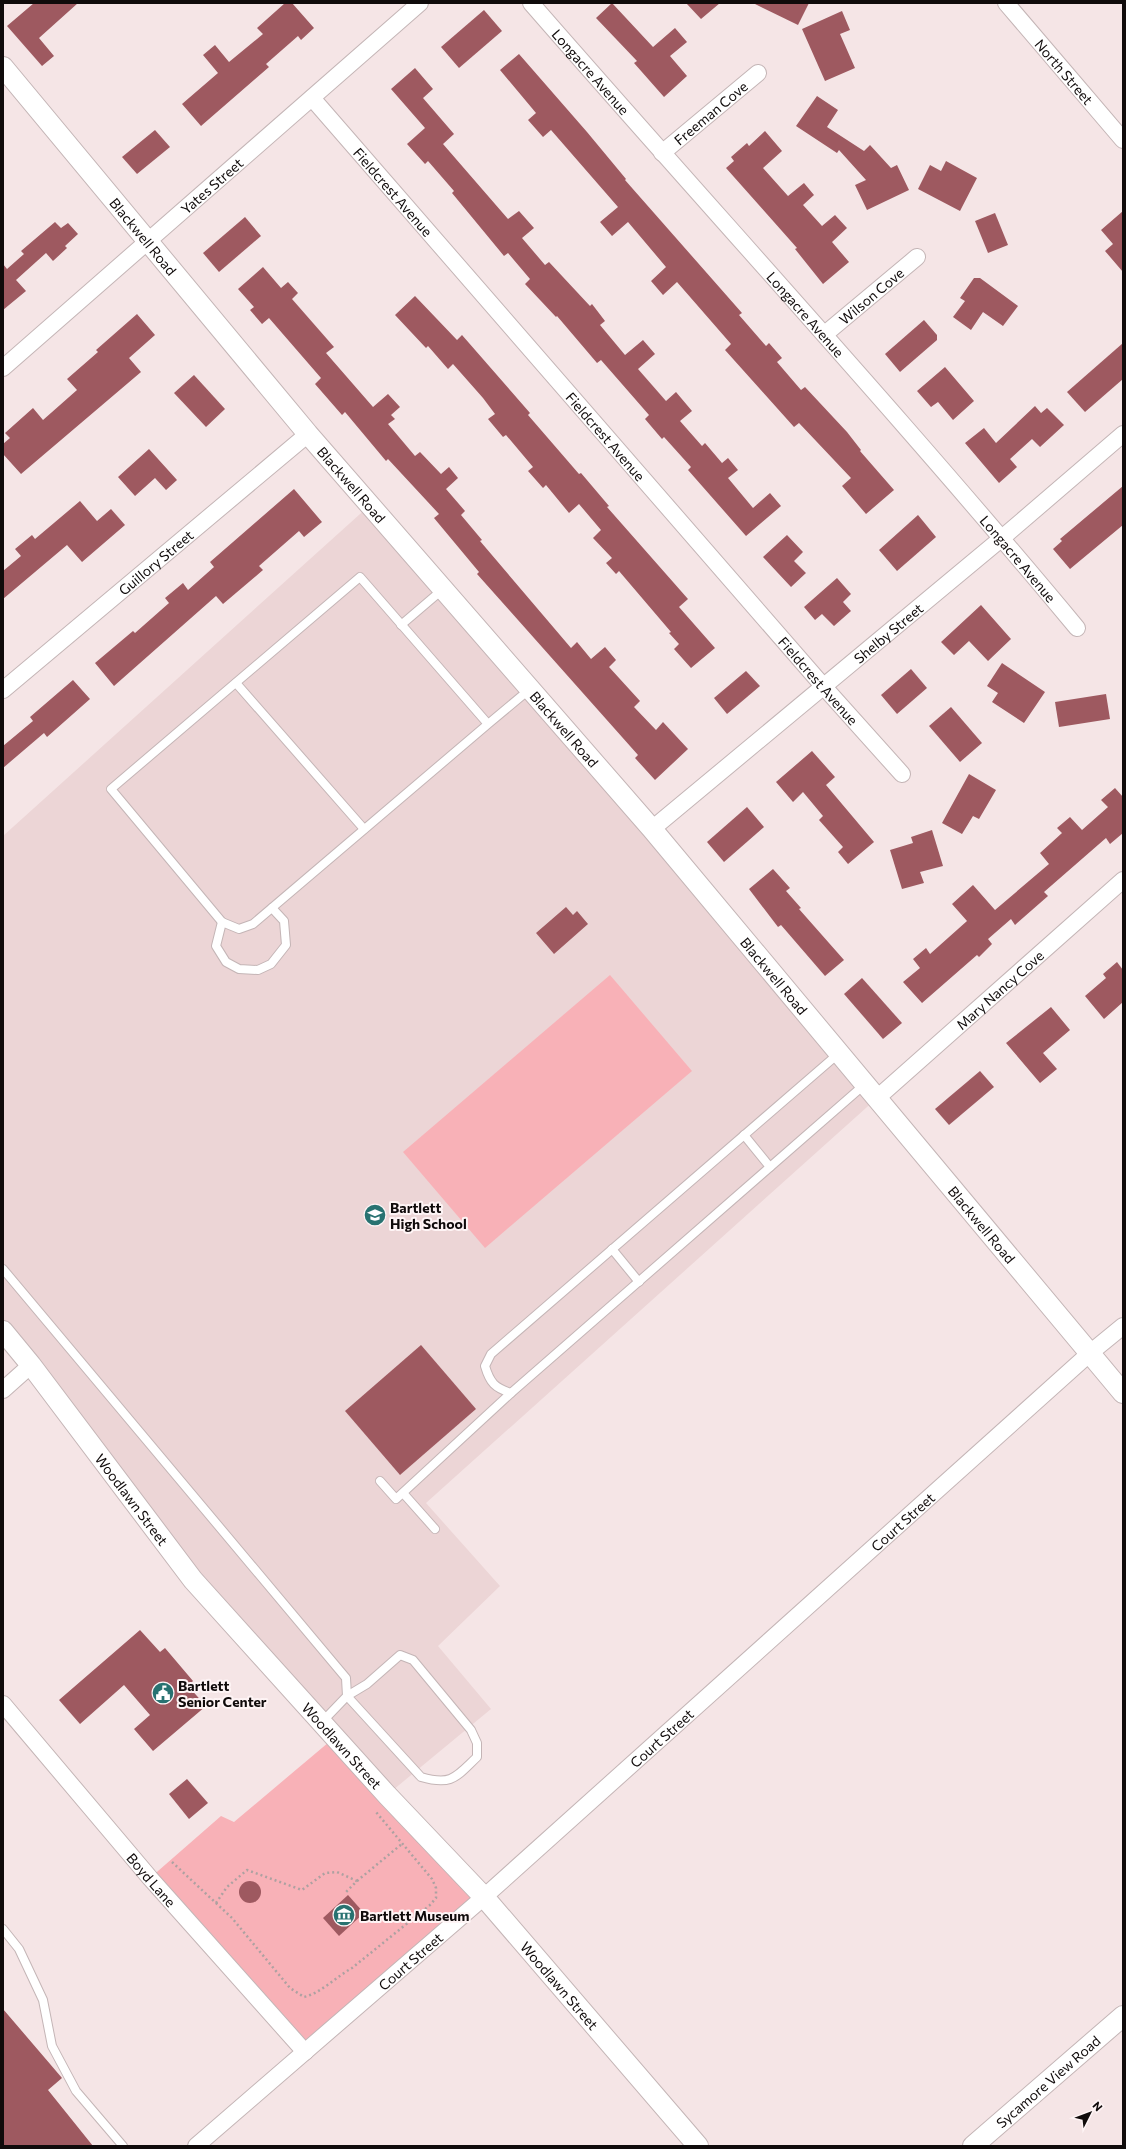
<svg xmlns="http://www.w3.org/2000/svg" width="1126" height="2149" font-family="Commissioner,sans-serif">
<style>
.built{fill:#ecd5d6}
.green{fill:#f8b1b7}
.building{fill:#9e5960}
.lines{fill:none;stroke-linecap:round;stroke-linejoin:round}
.service-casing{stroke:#c4b5b6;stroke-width:10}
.minor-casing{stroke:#c4b5b6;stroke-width:18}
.tertiary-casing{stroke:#c4b5b6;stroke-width:22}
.path{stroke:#ada1a1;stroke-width:2.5;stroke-dasharray:2 3;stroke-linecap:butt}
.service{stroke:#fff;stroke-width:8}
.minor{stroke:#fff;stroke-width:16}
.tertiary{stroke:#fff;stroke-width:20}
.labels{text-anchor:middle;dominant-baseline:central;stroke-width:4;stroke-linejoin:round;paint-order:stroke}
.street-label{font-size:14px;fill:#100b0b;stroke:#fef4f5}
.poi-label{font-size:14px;font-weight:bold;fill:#100b0b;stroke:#fef4f5;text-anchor:start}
</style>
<rect width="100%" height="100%" fill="#f5e5e6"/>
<!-- built -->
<polygon class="built" points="370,505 876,1099 426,1503 500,1586 438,1646 491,1709 387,1795 193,1580 3,1331 3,836"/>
<!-- green -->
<g class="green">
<polygon points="610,975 692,1071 485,1248 403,1152"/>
<polygon points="335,1737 484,1897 305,2052 150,1878 221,1816 234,1822"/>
</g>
<!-- building -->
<g class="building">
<polygon points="34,3 78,3 39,38 54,56 42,66 7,26"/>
<polygon points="285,3 292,3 314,28 301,40 298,36 266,64 269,67 201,126 182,104 218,73 203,55 215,45 229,62 263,34 257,28"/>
<polygon points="612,3 653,47 675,28 687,42 670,56 687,76 664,97 634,63 637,61 596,18"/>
<polygon points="686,3 720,3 701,19"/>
<polygon points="753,3 809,3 798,25"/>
<polygon points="484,10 502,31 459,68 441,47"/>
<polygon points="842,11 850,30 840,34 855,68 825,81 802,29"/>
<polygon points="519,54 587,132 626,179 625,180 742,313 739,315 766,346 769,343 782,358 777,362 801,390 805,387 847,432 861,450 860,451 894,490 866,514 842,486 851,478 799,423 794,427 725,350 731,344 677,282 663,295 651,281 666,267 628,222 612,236 600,222 618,207 551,130 543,137 528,120 536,113 500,70"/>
<polygon points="415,68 433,89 423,98 454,134 443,144 508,219 519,211 534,228 522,238 545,265 549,262 590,306 592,304 605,321 600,325 625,355 643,340 655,354 638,369 666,401 676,392 692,411 680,421 702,446 705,443 722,463 728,458 738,470 728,478 753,508 770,493 781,506 746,536 688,470 691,467 664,437 662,439 645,419 649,415 601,360 597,363 557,316 556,317 525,284 530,279 508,253 504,256 452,193 454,191 428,161 425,164 407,144 425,128 391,89"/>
<polygon points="817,96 838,110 827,127 864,151 870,145 891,168 897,165 909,190 867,210 855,185 866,180 839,150 837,153 796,126"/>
<polygon points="155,130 170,147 137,174 122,157"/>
<polygon points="765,131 782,151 763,168 788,196 804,183 814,195 803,205 822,226 835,215 847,228 832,242 849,262 823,284 795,249 797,248 726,168 734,161 731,157 747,143 749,146"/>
<polygon points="946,161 977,178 960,211 918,189 930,165 941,171"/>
<polygon points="1123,211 1123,272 1105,251 1113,244 1101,230"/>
<polygon points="995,213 1008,245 988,253 975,221"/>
<polygon points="245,217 261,236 219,272 203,253"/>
<polygon points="55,222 61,228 68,223 78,234 65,246 67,248 53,261 46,253 16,280 26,291 3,310 3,264 7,269 24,254 21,251"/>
<polygon points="263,267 281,288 288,282 298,293 292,299 334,347 326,353 373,407 388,394 400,407 391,415 395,419 388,424 415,456 420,452 441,474 449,467 458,478 446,489 465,511 461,515 482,540 480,541 571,648 577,642 591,659 605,647 616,660 609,667 640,701 634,707 656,730 663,722 688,749 655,780 635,758 638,755 477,574 479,572 434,518 439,514 388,459 386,461 345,412 342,415 315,384 321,378 269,318 262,324 250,310 254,307 238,289"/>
<polygon points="974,278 980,278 1018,306 1003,326 983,312 971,330 953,317 965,301 960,298"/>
<polygon points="415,296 457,340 462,335 530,413 528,415 579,474 581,473 609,506 607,507 688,599 679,607 715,648 691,668 674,649 679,644 669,633 671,632 619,571 616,574 606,563 612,558 593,538 601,530 579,504 569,513 546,485 543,488 528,471 533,467 506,435 503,437 488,419 495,414 483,398 453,364 448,369 428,346 426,348 395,315"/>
<polygon points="137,314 155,335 129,358 141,372 21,474 3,454 3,444 10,438 5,433 33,408 43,420 77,390 67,379 98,352 96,350"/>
<polygon points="924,320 937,335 937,340 900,372 885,354"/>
<polygon points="1123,343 1123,379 1085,412 1067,392"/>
<polygon points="945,367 974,401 953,420 938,402 931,407 917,391"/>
<polygon points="194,375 225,409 206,427 174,393"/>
<polygon points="1035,406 1041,413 1047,408 1064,425 1040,447 1032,439 1010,459 1017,467 999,483 965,443 984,428 996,443"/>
<polygon points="149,449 177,480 166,490 155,478 135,496 118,477"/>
<polygon points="1123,486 1123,525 1070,569 1053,549 1062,541 1060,539"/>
<polygon points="294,489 322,522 304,537 299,531 259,566 263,570 223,604 216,596 114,686 95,663 133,631 135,633 169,603 165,598 183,583 188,590 214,567 210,562"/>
<polygon points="80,501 97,521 111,509 125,525 82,562 67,545 3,599 3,571 21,556 15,549 32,535 35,539"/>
<polygon points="918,515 936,537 897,571 879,550"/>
<polygon points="787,535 803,552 794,561 806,573 791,587 763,557"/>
<polygon points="837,578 851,594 843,602 851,611 834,626 822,614 815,620 804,607"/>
<polygon points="981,605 1011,639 988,661 969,641 954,655 941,642"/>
<polygon points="1002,663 1045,692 1024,723 992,702 998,693 987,686"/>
<polygon points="911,669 927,688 897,714 881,695"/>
<polygon points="746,671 760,686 727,714 714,698"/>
<polygon points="73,680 90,699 47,737 44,733 3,768 3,746 33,721 30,717"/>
<polygon points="1106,694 1110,719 1059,727 1055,702"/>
<polygon points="951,707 982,743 960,762 929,726"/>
<polygon points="812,751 835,777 826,785 874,842 848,864 838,852 843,847 819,820 823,816 803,792 793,802 776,782"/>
<polygon points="969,774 996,790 979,819 973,816 962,834 942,823"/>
<polygon points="1115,788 1123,797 1123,833 1110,844 1106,838 1044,892 1048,896 1015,925 1011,919 988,939 992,944 979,957 977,955 922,1003 903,982 920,968 913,959 926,948 930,954 967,921 952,904 973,885 995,910 1049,864 1040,853 1062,833 1057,828 1070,817 1082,830 1108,807 1101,800"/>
<polygon points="747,807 764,827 724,862 707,842"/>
<polygon points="932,830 943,866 920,872 924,883 902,889 890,850 913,843 911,837"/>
<polygon points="773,869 790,888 786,891 801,908 799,909 844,960 825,976 781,925 778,927 749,889"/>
<polygon points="566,907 573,915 577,911 588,924 554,954 536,933"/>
<polygon points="1117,962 1123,970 1123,1002 1104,1019 1085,996 1106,978 1103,974"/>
<polygon points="862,978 902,1023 883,1039 844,994"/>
<polygon points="1051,1007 1070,1030 1043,1053 1057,1069 1040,1083 1006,1043"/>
<polygon points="980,1071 994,1087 949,1125 935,1109"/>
<polygon points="421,1345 476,1409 400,1475 345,1411"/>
<polygon points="140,1630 160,1652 165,1648 193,1681 188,1686 206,1706 153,1751 134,1729 150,1715 124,1685 80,1724 59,1700"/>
<polygon points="187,1779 208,1803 189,1819 169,1794"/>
<circle cx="250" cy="1892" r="11"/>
<polygon points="348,1895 364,1913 339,1936 323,1918"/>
<polygon points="3,2009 62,2078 48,2090 93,2146 3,2146"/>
</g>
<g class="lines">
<!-- service casing -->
<g class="service-casing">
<g id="service">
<polyline points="401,625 442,590"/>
<polyline points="236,683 364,829"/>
<polyline points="488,724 253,924 239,929 222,922 111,789 360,577 488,724 530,689"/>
<polyline points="222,922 216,946 226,962 239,969 258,970 271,964 286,945 284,921 272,908"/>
<path d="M838,1054L491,1354L485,1366C490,1383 495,1388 511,1393L864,1085"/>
<polyline points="744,1135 770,1167"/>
<polyline points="612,1249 639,1282"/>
<polyline points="3,1269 346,1678 347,1696 322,1722"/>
<polyline points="380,1481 396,1499 511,1393"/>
<polyline points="403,1493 435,1529"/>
<path d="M400,1655L413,1660L471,1730L477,1743V1757C456,1777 452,1786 421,1777L347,1696L367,1684Z"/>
<polyline points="3,1929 19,1949 43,2000 52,2046 76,2091 123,2146"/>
</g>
</g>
<!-- minor casing -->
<g class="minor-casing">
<g id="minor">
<path id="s1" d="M531,3C713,212 900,415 1077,628"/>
<path id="s2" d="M1006,3L1123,140"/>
<path id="s3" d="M312,98L824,687L902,774"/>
<path id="s4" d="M662,153L758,73"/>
<path id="s5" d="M825,334L917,257"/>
<path id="s6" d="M3,368L420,3"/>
<path id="s7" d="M3,690L308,434"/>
<path id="s8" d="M652,829L1002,538L1123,434"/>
<path id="s9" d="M876,1099L1123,880"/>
<polyline points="3,1390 31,1365"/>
<path id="s10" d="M3,1704L150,1878L305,2052"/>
<path id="s11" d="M196,2146L484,1897L1090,1353L1123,1326"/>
</g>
</g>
<!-- tertiary casing -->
<g class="tertiary-casing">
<g id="tertiary">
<path id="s12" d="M3,67L308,434L652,829L1123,1393"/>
<path id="s13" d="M3,1331L31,1365L193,1580L387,1795L484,1897L698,2146"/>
<path id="s14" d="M973,2146L1123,2016"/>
</g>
</g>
<!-- path -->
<g class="path">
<path d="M172,1862L232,1918L290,1988L304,1997C321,1993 336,1977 352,1968L430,1905L436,1898V1888L432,1879L376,1812"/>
<polyline points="357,1881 403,1843"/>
<polyline points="216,1903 227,1887 247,1870 302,1890 325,1873 337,1872 357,1881 346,1892"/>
</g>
<!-- service -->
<use href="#service" class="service"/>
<!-- minor -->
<use href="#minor" class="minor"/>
<!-- tertiary -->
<use href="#tertiary" class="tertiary"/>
</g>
<!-- icons -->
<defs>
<g id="school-disc" transform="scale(1.15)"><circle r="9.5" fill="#287271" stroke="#fef4f5"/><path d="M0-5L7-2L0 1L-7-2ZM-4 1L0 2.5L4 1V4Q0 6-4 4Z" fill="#fff"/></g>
<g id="civic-disc" transform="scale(1.15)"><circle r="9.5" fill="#287271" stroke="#fef4f5"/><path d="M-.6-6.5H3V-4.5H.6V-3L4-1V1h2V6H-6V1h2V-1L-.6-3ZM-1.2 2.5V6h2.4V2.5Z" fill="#fff"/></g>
<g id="museum-disc" transform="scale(1.15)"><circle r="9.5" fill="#287271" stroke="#fef4f5"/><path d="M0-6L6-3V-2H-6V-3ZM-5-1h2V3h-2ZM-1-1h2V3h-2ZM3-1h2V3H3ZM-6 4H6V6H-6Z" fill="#fff"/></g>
</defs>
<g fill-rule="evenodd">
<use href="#school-disc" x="375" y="1215"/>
<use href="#civic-disc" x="163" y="1693"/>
<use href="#museum-disc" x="344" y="1915"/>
</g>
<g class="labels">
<!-- street labels -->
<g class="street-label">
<text stroke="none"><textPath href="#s1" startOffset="91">Longacre Avenue</textPath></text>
<text stroke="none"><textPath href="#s2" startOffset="90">North Street</textPath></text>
<text stroke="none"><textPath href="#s4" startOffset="63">Freeman Cove</textPath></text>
<text stroke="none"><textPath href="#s6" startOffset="277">Yates Street</textPath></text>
<text stroke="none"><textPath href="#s3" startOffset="124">Fieldcrest Avenue</textPath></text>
<text stroke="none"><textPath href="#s12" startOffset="220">Blackwell Road</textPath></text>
<text stroke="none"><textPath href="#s5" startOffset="60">Wilson Cove</textPath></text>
<text stroke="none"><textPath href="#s1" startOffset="415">Longacre Avenue</textPath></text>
<text stroke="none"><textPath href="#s3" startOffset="448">Fieldcrest Avenue</textPath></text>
<text stroke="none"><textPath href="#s12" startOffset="544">Blackwell Road</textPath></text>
<text stroke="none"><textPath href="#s1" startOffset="739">Longacre Avenue</textPath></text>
<text stroke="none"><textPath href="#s7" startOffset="199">Guillory Street</textPath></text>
<text stroke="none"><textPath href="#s8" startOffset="307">Shelby Street</textPath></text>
<text stroke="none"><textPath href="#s3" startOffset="772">Fieldcrest Avenue</textPath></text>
<text stroke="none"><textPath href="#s12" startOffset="868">Blackwell Road</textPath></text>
<text stroke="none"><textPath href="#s12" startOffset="1192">Blackwell Road</textPath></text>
<text stroke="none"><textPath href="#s9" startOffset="165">Mary Nancy Cove</textPath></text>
<text stroke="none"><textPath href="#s12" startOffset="1516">Blackwell Road</textPath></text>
<text stroke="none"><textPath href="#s13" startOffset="212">Woodlawn Street</textPath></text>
<text stroke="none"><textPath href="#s11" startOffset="943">Court Street</textPath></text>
<text stroke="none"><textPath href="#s11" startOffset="619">Court Street</textPath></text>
<text stroke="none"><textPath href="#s13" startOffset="536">Woodlawn Street</textPath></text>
<text stroke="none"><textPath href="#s10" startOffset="230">Boyd Lane</textPath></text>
<text stroke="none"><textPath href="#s11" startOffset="283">Court Street</textPath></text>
<text stroke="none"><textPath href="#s13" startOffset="860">Woodlawn Street</textPath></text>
<text stroke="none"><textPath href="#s14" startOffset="99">Sycamore View Road</textPath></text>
</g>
<!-- poi labels -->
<g class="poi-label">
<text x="390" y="1207">Bartlett<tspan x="390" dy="16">High School</tspan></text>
<text x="178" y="1685">Bartlett<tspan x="178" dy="16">Senior Center</tspan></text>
<text x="360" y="1915">Bartlett Museum</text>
</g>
</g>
<!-- border -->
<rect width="1126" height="2149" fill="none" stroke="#100b0b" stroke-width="8"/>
<!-- north arrow -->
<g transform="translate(1090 2113) rotate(48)" stroke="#fef4f5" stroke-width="3" paint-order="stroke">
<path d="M0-3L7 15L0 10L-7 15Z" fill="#100b0b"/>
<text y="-6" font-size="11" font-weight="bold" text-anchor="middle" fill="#100b0b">N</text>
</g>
</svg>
